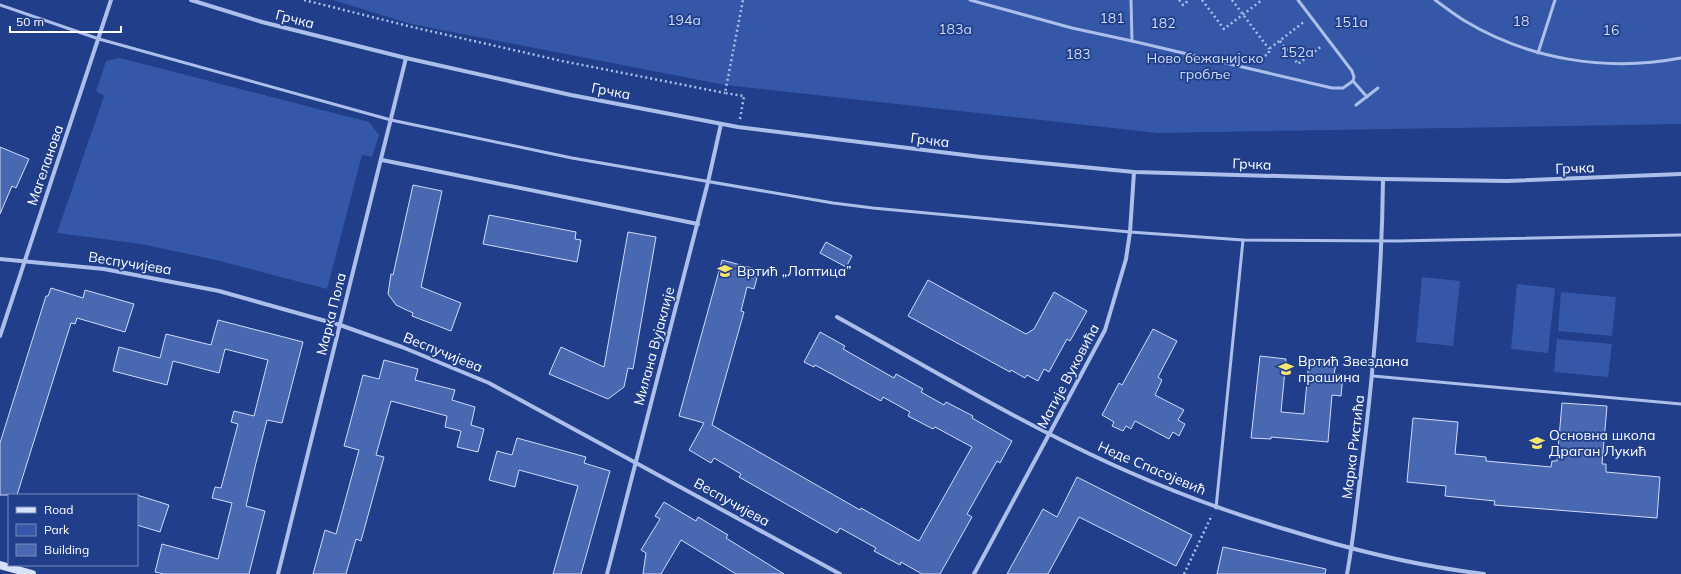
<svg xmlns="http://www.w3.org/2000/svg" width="1681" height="574" font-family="Mulish,sans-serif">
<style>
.green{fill:#3457a7}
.building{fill:#4968b2;stroke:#d0dcf8}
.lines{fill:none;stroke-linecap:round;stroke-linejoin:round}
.path{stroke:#acbfeb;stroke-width:2.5;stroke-dasharray:2 3;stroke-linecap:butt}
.lane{stroke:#acbfeb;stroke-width:3}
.street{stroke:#acbfeb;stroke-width:4}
.secondary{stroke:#d7e1f8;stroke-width:8}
.labels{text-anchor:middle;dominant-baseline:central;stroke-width:3.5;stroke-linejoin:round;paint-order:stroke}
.park-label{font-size:14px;fill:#d0dcf8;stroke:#203e89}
.street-label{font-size:14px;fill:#fff;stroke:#203e89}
.poi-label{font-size:14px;fill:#fff;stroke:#203e89;text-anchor:start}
</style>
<rect width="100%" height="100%" fill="#203e89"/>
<!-- green -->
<g class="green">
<polygon points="333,0 1681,0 1681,124 1158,133 725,85 411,24"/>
<polygon points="120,58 369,122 379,135 372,157 362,155 327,289 216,260 141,244 57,233 104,96 96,91 106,61"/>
<polygon points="1422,277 1460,281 1453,346 1416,342"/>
<polygon points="1517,284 1555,288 1548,353 1511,349"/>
<polygon points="1561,292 1616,297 1612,336 1558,331"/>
<polygon points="1557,339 1612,344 1608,377 1554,372"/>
</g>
<!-- building -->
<g class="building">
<polygon points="0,147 29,159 16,188 12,186 0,214"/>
<polygon points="413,185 442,191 421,287 461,303 451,331 412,316 413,313 396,305 388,294 391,274 393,275"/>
<polygon points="489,215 576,232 575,239 581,240 577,262 483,244"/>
<polygon points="628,232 656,237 633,369 628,368 624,387 608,399 549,374 561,347 604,367"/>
<polygon points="826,242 852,256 846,267 820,253"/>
<polygon points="722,260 759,270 754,289 747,287 741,311 744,312 712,425 860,510 861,508 919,541 972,447 935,427 933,429 908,416 910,412 883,397 881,401 815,365 814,367 804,362 820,332 845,346 843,349 894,378 896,374 923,389 921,392 944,405 946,402 973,416 972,418 1012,441 1000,463 997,461 967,514 972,517 940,574 922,574 901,562 900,565 874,551 876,548 840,528 837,533 739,477 741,474 714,458 711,463 689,450 704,423 679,416"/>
<polygon points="928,280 1026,334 1034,329 1054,292 1087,311 1070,341 1067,339 1049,372 1044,369 1038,381 1027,375 1025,378 1011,370 1010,372 908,316"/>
<polygon points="51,288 83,298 85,290 134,304 125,332 77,318 75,324 71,323 17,495 0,495 0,443 46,296 48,296"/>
<polygon points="218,320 303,342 282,423 267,420 256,463 246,506 265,511 249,574 164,574 155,572 162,544 218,559 232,503 212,498 215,487 221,488 238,424 231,422 234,411 254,416 268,360 225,349 219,373 173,361 167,385 113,371 119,347 160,358 166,334 211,345"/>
<polygon points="1153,329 1177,341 1158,377 1162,380 1155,395 1184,410 1178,420 1185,424 1179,436 1173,432 1169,439 1135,421 1131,429 1126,426 1123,431 1112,426 1114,422 1102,415 1119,383 1122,385"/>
<polygon points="1260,356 1286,359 1281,412 1304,414 1309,361 1336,364 1334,374 1343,375 1341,396 1332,395 1328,442 1271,437 1271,439 1251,438"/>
<polygon points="384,360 418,369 415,380 455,390 452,400 475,407 471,425 484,429 478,452 457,447 461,431 445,427 447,416 391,401 376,455 384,457 361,541 356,539 346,574 313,574 325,530 336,534 359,450 344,446 363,375 379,379"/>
<polygon points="1562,403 1607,406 1602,464 1606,464 1606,472 1660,477 1657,518 1494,505 1495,501 1445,496 1446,486 1407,482 1413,418 1458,422 1455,454 1486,457 1486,461 1551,467 1552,461 1557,461"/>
<polygon points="517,438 586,457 584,463 610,471 581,574 553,574 578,486 519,470 515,487 489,480 497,451 512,455"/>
<polygon points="1077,477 1192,535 1176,566 1079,517 1048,574 1007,574 1043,509 1057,517"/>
<polygon points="137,495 169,505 160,532 137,525"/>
<polygon points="664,502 696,521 698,517 728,535 726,538 784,574 736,574 681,540 661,574 643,574 646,553 641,550 660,519 655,516"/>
<polygon points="1223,547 1326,569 1325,574 1217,574"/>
</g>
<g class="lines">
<!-- path -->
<g class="path">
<polyline points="304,0 412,27 562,61 725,93"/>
<polyline points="1179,0 1183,5 1189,0"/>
<polyline points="1202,0 1224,29 1262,0"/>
<polyline points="1232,0 1269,49"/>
<polyline points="1280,41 1298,64 1322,46"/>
<polyline points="1257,62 1269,53 1269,49 1305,21"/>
<polyline points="740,119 744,96 725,93 743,0"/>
<polyline points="1184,574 1212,515"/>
</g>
<!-- lane -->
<g class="lane">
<polyline points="970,0 1072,28 1132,41 1332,88 1343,88 1353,81"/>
<polyline points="1131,0 1132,41"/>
<polyline points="1298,0 1352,71 1354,77 1353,81 1367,97"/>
<path d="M1435,0C1445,7 1455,15 1465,21C1530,60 1608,72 1681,58"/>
<polyline points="0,5 99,39 391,120 572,158 833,203 873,208 1130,232 1243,240 1398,241 1681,235"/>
<polyline points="1538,53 1555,0"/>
<polyline points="1356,105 1378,88"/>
<polyline points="1373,376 1681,404"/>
<polyline points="1216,508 1243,240"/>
</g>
<!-- street -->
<g class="street">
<polyline points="191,0 262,22 406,58 571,95 738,127 981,157 1134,172 1383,179 1507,181 1681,174"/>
<polyline points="382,160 698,224"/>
<polyline points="0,259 104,269 219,291 340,325 402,347 489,383 840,574"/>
<path d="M837,317C933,370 1029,428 1129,472C1181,495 1234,514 1288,530C1352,550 1417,566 1484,574"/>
<polyline points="0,336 111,0"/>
<polyline points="278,574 406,58"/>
<polyline points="607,574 708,182 721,124"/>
<polyline points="974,574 1105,330 1126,259 1130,232 1134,172"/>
<path d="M1347,574C1354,537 1357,500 1362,463C1374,368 1382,274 1383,179"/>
</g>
<!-- secondary -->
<polyline class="secondary" points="0,565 32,574"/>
</g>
<!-- icons -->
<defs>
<g id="school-bare" transform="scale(1.2)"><path d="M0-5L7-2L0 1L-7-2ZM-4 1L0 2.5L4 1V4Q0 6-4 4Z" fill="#f8e56c" stroke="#203e89" stroke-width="2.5" paint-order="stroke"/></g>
</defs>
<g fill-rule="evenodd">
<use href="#school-bare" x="725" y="271"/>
<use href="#school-bare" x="1286" y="369"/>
<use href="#school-bare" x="1537" y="443"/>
</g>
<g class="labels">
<!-- park labels -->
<g class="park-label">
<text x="1112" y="18">181</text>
<text x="684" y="20">194a</text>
<text x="1521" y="21">18</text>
<text x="1351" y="22">151a</text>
<text x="1163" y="23">182</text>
<text x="955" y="29">183a</text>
<text x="1611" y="30">16</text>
<text x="1297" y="52">152a</text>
<text x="1078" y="54">183</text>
<text x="1205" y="58">Ново бежанијско<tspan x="1205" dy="16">гробље</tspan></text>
</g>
<!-- street labels -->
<g class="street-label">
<text transform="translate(295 19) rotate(14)">Грчка</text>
<text transform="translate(611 91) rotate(11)">Грчка</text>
<text transform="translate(930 140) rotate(7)">Грчка</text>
<text transform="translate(1252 164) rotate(2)">Грчка</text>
<text transform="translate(45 165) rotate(-71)">Магеланова</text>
<text transform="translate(1575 168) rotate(-2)">Грчка</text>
<text transform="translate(130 263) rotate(9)">Веспучијева</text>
<text transform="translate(331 314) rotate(-76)">Марка Пола</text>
<text transform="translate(654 346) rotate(-75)">Милана Вујаклије</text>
<text transform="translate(443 352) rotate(22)">Веспучијева</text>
<text transform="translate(1068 376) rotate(-62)">Матије Вуковића</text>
<text transform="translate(1353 447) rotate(-83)">Марка Ристића</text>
<text transform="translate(1152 468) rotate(23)">Неде Спасојевић</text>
<text transform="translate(732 502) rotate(29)">Веспучијева</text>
</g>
<!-- poi labels -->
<g class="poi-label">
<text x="737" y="271">Вртић „Лоптица”</text>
<text x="1298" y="361">Вртић Звездана<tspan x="1298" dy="16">прашина</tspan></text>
<text x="1549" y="435">Основна школа<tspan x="1549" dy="16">Драган Лукић</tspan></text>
</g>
</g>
<!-- legend -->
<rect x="8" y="494" width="130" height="72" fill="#203e89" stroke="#798bb8"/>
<rect x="16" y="507" width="20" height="6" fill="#d7e1f8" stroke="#798bb8"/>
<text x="44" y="514" font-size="12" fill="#ffffff">Road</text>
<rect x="16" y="524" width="20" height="12" fill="#3457a7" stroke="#798bb8"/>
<text x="44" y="534" font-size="12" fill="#ffffff">Park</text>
<rect x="16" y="544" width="20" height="12" fill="#4968b2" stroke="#798bb8"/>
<text x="44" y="554" font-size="12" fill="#ffffff">Building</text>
<!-- scale -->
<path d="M10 26v6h111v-6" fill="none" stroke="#ffffff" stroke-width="2"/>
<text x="16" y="26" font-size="12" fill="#ffffff" stroke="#203e89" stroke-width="3" paint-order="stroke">50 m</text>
</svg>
